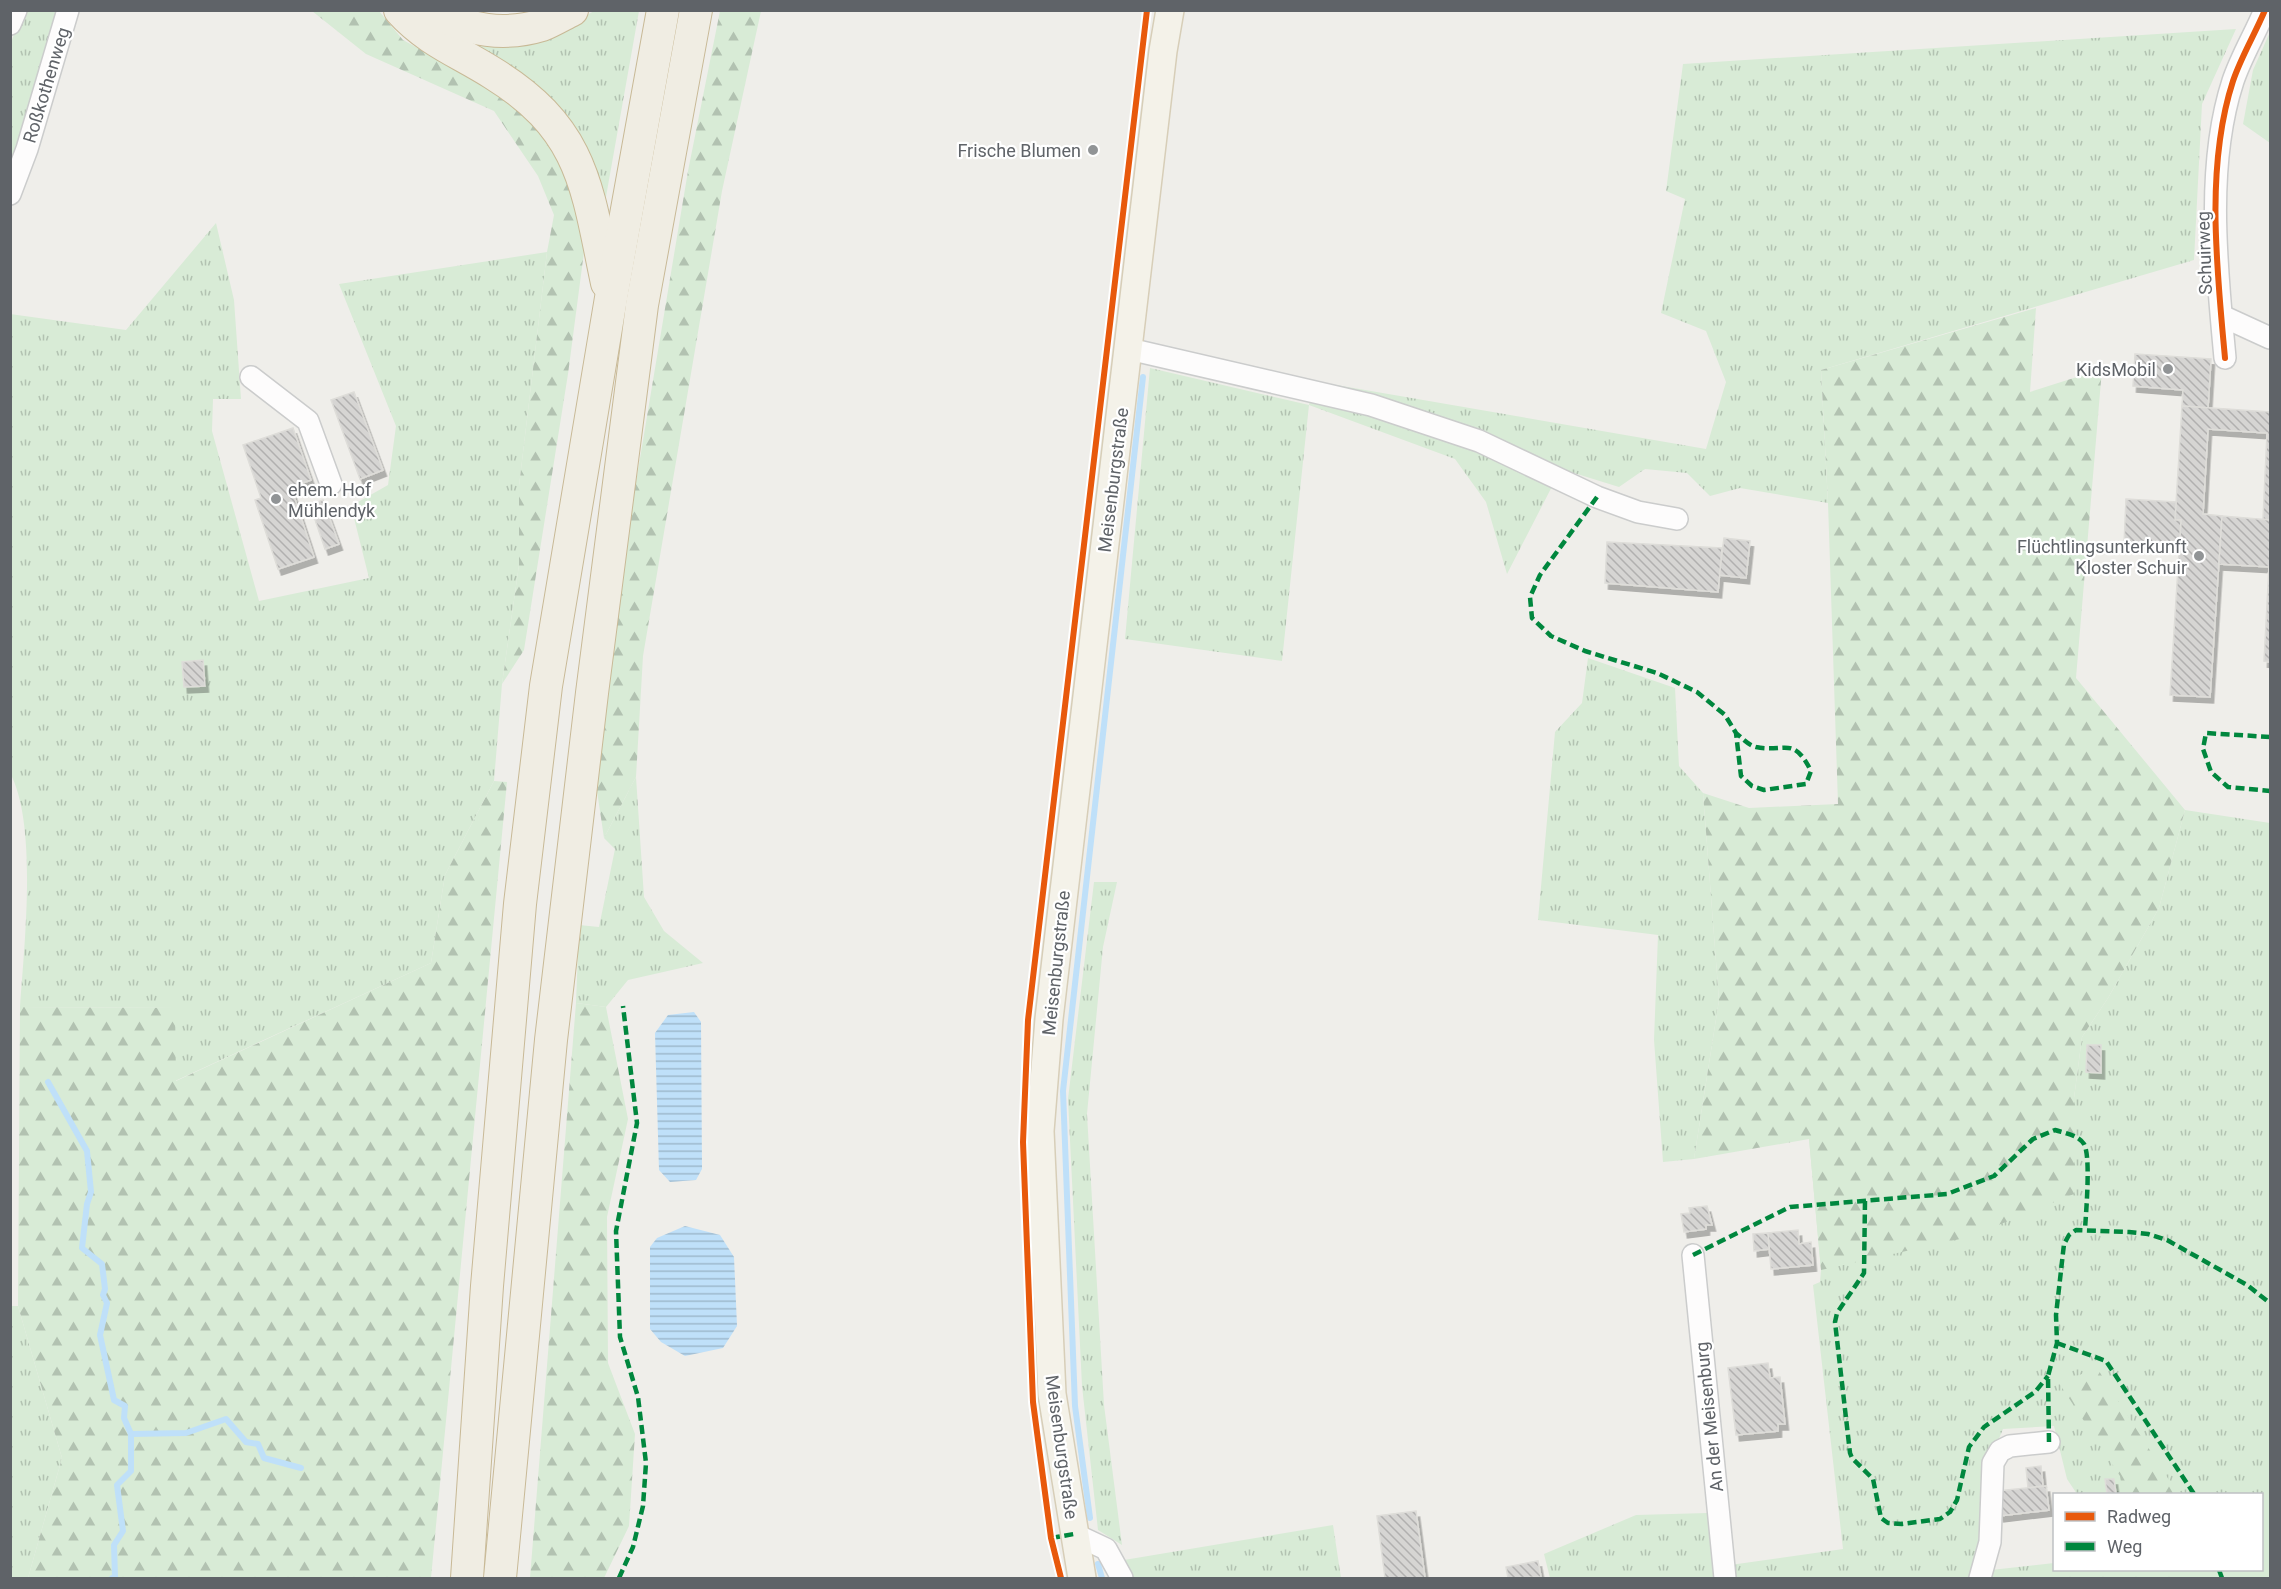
<svg xmlns="http://www.w3.org/2000/svg" width="2281" height="1589" font-family="Roboto,sans-serif">
<style>
.grass{fill:url(#grass-tufts);fill-rule:evenodd}
.forest{fill:url(#forest-firs)}
.water{fill:url(#water-rules)}
.lines{fill:none;stroke-linecap:round;stroke-linejoin:round}
.stream{stroke:#bfe0f9;stroke-width:6}
.building{fill:url(#building-back-hatch);stroke:#deddd9;stroke-width:1.5;filter:url(#shadow)}
.minor-casing{stroke:#cbcccc;stroke-width:24}
.major-casing{stroke:#d7ceb8;stroke-width:30}
.highway-casing{stroke:#c8b996;stroke-width:34}
.minor{stroke:#fdfcfc;stroke-width:21}
.major{stroke:#f4f2e9;stroke-width:27}
.highway{stroke:#f0ede3;stroke-width:32}
.quiet{stroke:#00873e;stroke-width:4.5;stroke-dasharray:9 4.5;stroke-linecap:butt}
.cycleway-casing{stroke:#fff;stroke-width:10}
.cycleway{stroke:#e8590c;stroke-width:6}
.poi-dot{fill:#919496;stroke:#fff;stroke-width:2}
.labels{text-anchor:middle;dominant-baseline:central;stroke-width:4.5;stroke-linejoin:round;paint-order:stroke}
.street-label{font-size:18px;fill:#5f6368;stroke:#fff}
.poi-label{font-size:18px;fill:#5f6368;stroke:#fff;text-anchor:end}
</style>
<defs>
<pattern id="grass-tufts" width="24" height="20" patternUnits="userSpaceOnUse" patternTransform="scale(1.5)"><rect width="24" height="20" fill="#d8ebd6"/><path d="M3 7l-1-3M5 7V3M7 7l1-3M15 17l-1-3M17 17v-4M19 17l1-3" fill="none" stroke="#b2c2b1"/></pattern>
<pattern id="forest-firs" width="22" height="20" patternUnits="userSpaceOnUse" patternTransform="scale(1.5)"><rect width="22" height="20" fill="#d8ebd6"/><path d="M5 1l3.5 6h-7zM16 11l3.5 6h-7z" fill="#b2c2b1"/></pattern>
<pattern id="water-rules" width="6" height="5" patternUnits="userSpaceOnUse" patternTransform="scale(1.5)"><rect width="6" height="5" fill="#bfe0f9"/><path d="M0 2.5h6" fill="none" stroke="#9eb9cd"/></pattern>
<pattern id="building-back-hatch" width="6" height="6" patternUnits="userSpaceOnUse" patternTransform="scale(1.5)"><rect width="6" height="6" fill="#d6d5d3"/><path d="M-1 5l2 2M0 0l6 6M5-1l2 2" fill="none" stroke="#b1b0af"/></pattern>
<filter id="shadow"><feDropShadow dx="3.5" dy="6" stdDeviation="0" flood-color="#0004"/></filter>
</defs>
<rect width="100%" height="100%" fill="#efeeea"/>
<!-- grass -->
<g class="grass">
<polygon points="24,11 59,11 11,171 11,42"/>
<polygon points="594,11 639,11 604,208 466,42 552,35"/>
<polygon points="2236,29 2202,104 2194,260 1821,370 1828,503 1740,488 1710,496 1687,473 1645,469 1619,487 1561,469 1507,574 1486,502 1455,459 1309,405 1282,661 1125,639 1150,368 1309,405 1313,381 1706,449 1726,382 1706,331 1661,313 1685,199 1666,191 1683,64"/>
<polygon points="2270,32 2270,143 2243,124 2253,70"/>
<path d="M216,223L234,300L241,399H213L212,431L259,601L369,578L351,506L388,485L396,426L339,284L547,252L519,486V565L502,684L494,781L445,875L431,963L175,1081V1008L20,1007C24,947 38,825 10,773V314L126,330Z"/>
<polygon points="1588,658 1675,688 1679,766 1703,793 1719,1000 1694,1159 1663,1162 1654,1040 1658,935 1538,920 1555,732 1582,703"/>
<polygon points="636,777 644,897 664,931 703,963 628,980 606,1007 576,1003 579,925 599,927 615,849 604,838"/>
<path d="M2185,810L2270,823V1578H1732L1730,1565L1843,1549L1813,1285L1820,1282L1821,1270L1809,1139L2074,1098L2082,1037L2108,998L2159,908ZM2054,1426L2067,1479L2077,1494H2262V1570H2054V1563L1982,1571L1985,1472L2003,1429Z"/>
<polygon points="1094,882 1117,882 1103,947 1087,1114 1104,1405 1122,1545 1098,1530 1082,1386 1068,1099"/>
<polygon points="10,1306 18,1306 62,1458 28,1578 11,1578"/>
<polygon points="1707,1513 1716,1578 1550,1578 1544,1554 1636,1515"/>
<polygon points="1333,1525 1341,1578 1131,1578 1124,1560"/>
</g>
<!-- forest -->
<g class="forest">
<polygon points="312,11 379,11 403,40 512,99 560,152 582,200 584,252 568,374 524,650 502,684 519,565 519,486 547,252 554,215 538,176 494,111 366,54"/>
<polygon points="720,11 761,11 722,191 643,656 636,777 604,838 597,791 624,554 688,171"/>
<polygon points="2036,308 2030,392 2102,369 2076,678 2185,810 2159,908 2108,998 2082,1037 2074,1098 2074,1194 1969,1237 1821,1270 1809,1139 1694,1159 1719,1000 1703,793 1749,808 1838,804 1828,503 1821,370"/>
<polygon points="494,781 507,782 431,1578 28,1578 62,1458 18,1306 20,1007 175,1008 176,1081 431,963 445,875"/>
<polygon points="576,1003 606,1007 628,1119 607,1217 608,1363 635,1434 629,1526 604,1578 530,1578"/>
<polygon points="2097,1368 2178,1494 2123,1494 2120,1476 2059,1383"/>
<polygon points="2072,1570 2182,1570 2182,1578 2061,1578"/>
</g>
<!-- water -->
<g class="water">
<polygon points="694,1012 701,1022 702,1169 696,1180 670,1182 659,1170 655,1033 668,1015"/>
<polygon points="685,1226 720,1235 734,1257 737,1326 723,1348 685,1356 661,1342 650,1329 650,1247 657,1238"/>
</g>
<g class="lines">
<!-- stream -->
<g class="stream">
<polyline points="48,1082 87,1151 91,1192 87,1204 82,1248 102,1264 105,1289 103,1295 107,1303 100,1335 114,1400 125,1406 124,1418 131,1434 131,1471 117,1485 123,1531 114,1545 115,1577 112,1578"/>
<polyline points="131,1434 186,1433 226,1419 246,1442 258,1444 264,1458 301,1468"/>
<polyline points="1090,1518 1075,1406 1063,1091 1143,377"/>
<polyline points="1098,1564 1102,1578"/>
</g>
</g>
<!-- building -->
<g class="building">
<polygon points="2135,354 2211,359 2208,408 2182,406 2183,390 2133,386"/>
<polygon points="354,392 383,470 360,479 331,400"/>
<polygon points="2182,406 2270,412 2270,520 2263,519 2267,433 2208,429 2203,514 2222,516 2210,697 2170,695 2181,520 2175,520"/>
<polygon points="293,428 311,480 291,487 314,557 278,569 255,500 261,498 243,445"/>
<polygon points="2126,499 2176,502 2175,520 2181,520 2179,548 2124,545"/>
<polygon points="323,500 339,544 325,549 310,505"/>
<polygon points="2222,516 2270,520 2270,567 2219,564"/>
<polygon points="1724,538 1750,541 1746,578 1719,575"/>
<polygon points="1607,542 1722,548 1718,592 1605,583"/>
<polygon points="2269,567 2270,567 2270,662 2264,661"/>
<polygon points="203,660 205,686 184,687 182,662"/>
<polygon points="2087,1045 2101,1045 2101,1073 2086,1072"/>
<polygon points="1707,1206 1712,1225 1706,1225 1706,1229 1684,1232 1681,1214 1690,1213 1689,1208"/>
<polygon points="1798,1230 1799,1244 1811,1242 1813,1265 1771,1269 1768,1233"/>
<polygon points="1768,1233 1769,1249 1754,1251 1753,1234"/>
<polygon points="1768,1363 1770,1378 1780,1377 1785,1424 1778,1424 1778,1431 1736,1435 1728,1368"/>
<polygon points="2041,1466 2043,1486 2028,1488 2026,1468"/>
<polygon points="2105,1479 2114,1479 2116,1494 2107,1494"/>
<polygon points="2046,1486 2049,1510 2000,1516 1997,1491"/>
<polygon points="1416,1511 1425,1578 1385,1578 1377,1516"/>
<polygon points="1538,1561 1541,1577 1508,1578 1506,1567"/>
</g>
<g class="lines">
<!-- minor casing -->
<g class="minor-casing">
<g id="minor">
<polyline points="10,24 16,10"/>
<polyline points="10,194 27,149 68,10"/>
<polyline points="2222,316 2270,338"/>
<polyline points="1129,349 1371,405 1479,441 1597,497 1638,512 1677,519"/>
<path d="M2225,358C2217,270 2205,167 2233,81C2241,57 2255,34 2265,10"/>
<polyline points="251,377 308,421 331,484"/>
<polyline points="1693,1255 1725,1578"/>
<polyline points="1074,1534 1106,1549 1122,1578"/>
<polyline points="1980,1578 1990,1542 1993,1463 2000,1451 2010,1446 2049,1442"/>
</g>
</g>
<!-- major casing -->
<g class="major-casing">
<polyline id="major" points="1082,1578 1052,1394 1040,1131 1049,1019 1163,51 1170,10"/>
</g>
<!-- highway casing -->
<g class="highway-casing">
<g id="highway">
<path d="M400,10C429,42 460,52 494,74C584,130 587,188 607,283"/>
<path d="M435,10C467,32 506,36 542,25C552,21 562,15 572,10"/>
<polyline points="467,1578 487,1286 520,904 546,686 611,298 663,10"/>
<polyline points="500,1578 551,1040 592,693 642,305 696,10"/>
</g>
</g>
<!-- minor -->
<use href="#minor" class="minor"/>
<!-- major -->
<use href="#major" class="major"/>
<!-- highway -->
<use href="#highway" class="highway"/>
<!-- quiet -->
<g class="quiet">
<path d="M1597,497L1540,575L1530,597L1532,618L1551,636L1585,651L1657,673L1697,692L1725,715L1736,733L1741,776L1752,786L1764,790L1806,784L1811,771C1793,735 1785,753 1756,747C1748,745 1741,737 1736,733"/>
<polyline points="2270,737 2206,733 2203,749 2211,772 2228,787 2270,791"/>
<polyline points="1865,1201 1864,1273 1837,1313 1835,1322 1850,1453 1852,1458 1873,1479 1881,1518 1888,1523 1902,1524 1940,1519 1950,1512 1957,1500 1969,1447 1984,1427 2035,1392 2048,1376"/>
<path d="M1693,1255L1790,1207L1947,1194L1994,1176L2033,1139L2055,1130C2065,1133 2078,1135 2084,1144C2091,1156 2086,1213 2085,1229"/>
<polyline points="2057,1343 2106,1361 2194,1494"/>
<polyline points="2049,1442 2048,1376 2057,1343 2056,1315 2064,1244 2069,1235 2076,1230 2129,1232 2148,1234 2167,1240 2247,1285 2270,1303"/>
<polyline points="1051,1538 1074,1534"/>
<polyline points="2219,1570 2222,1578"/>
<polyline points="619,1578 633,1547 643,1506 646,1463 638,1397 620,1337 616,1231 637,1123 623,1006"/>
</g>
<!-- cycleway casing -->
<g class="cycleway-casing">
<g id="cycleway">
<path d="M2225,358C2217,270 2205,167 2233,81C2241,57 2255,34 2265,10"/>
<polyline points="1061,1578 1051,1538 1033,1402 1023,1142 1028,1020 1147,10"/>
</g>
</g>
<!-- cycleway -->
<use href="#cycleway" class="cycleway"/>
</g>
<!-- markers -->
<g class="poi-dot">
<circle cx="1093" cy="150" r="6"/>
<circle cx="2168" cy="369" r="6"/>
<circle cx="276" cy="499" r="6"/>
<circle cx="2199" cy="556" r="6"/>
</g>
<g class="labels">
<!-- street labels -->
<g class="street-label">
<text transform="translate(46 85) rotate(-73)">Roßkothenweg</text>
<text transform="translate(2204 253) rotate(-92)">Schuirweg</text>
<text transform="translate(1113 480) rotate(-83)">Meisenburgstraße</text>
<text transform="translate(1056 963) rotate(-84)">Meisenburgstraße</text>
<text transform="translate(1709 1417) rotate(-96)">An der Meisenburg</text>
<text transform="translate(1062 1447) rotate(82)">Meisenburgstraße</text>
</g>
<!-- poi labels -->
<g class="poi-label">
<text x="1081" y="150">Frische Blumen</text>
<text x="2156" y="369">KidsMobil</text>
<text x="288" y="489" text-anchor="start">ehem. Hof<tspan x="288" dy="21">Mühlendyk</tspan></text>
<text x="2187" y="546">Flüchtlingsunterkunft<tspan x="2187" dy="21">Kloster Schuir</tspan></text>
</g>
</g>
<!-- border -->
<rect width="2281" height="1589" fill="none" stroke="#5f6368" stroke-width="24"/>
<!-- legend -->
<rect x="2053" y="1493" width="210" height="78" fill="#ffffff" stroke="#bfc1c3" stroke-width="1.5"/>
<rect x="2065" y="1512" width="30" height="9" fill="#e8590c" stroke="#bfc1c3" stroke-width="1.5"/>
<text x="2107" y="1523" font-size="18" fill="#5f6368">Radweg</text>
<rect x="2065" y="1542" width="30" height="9" fill="#00873e" stroke="#bfc1c3" stroke-width="1.5"/>
<text x="2107" y="1553" font-size="18" fill="#5f6368">Weg</text>
</svg>
